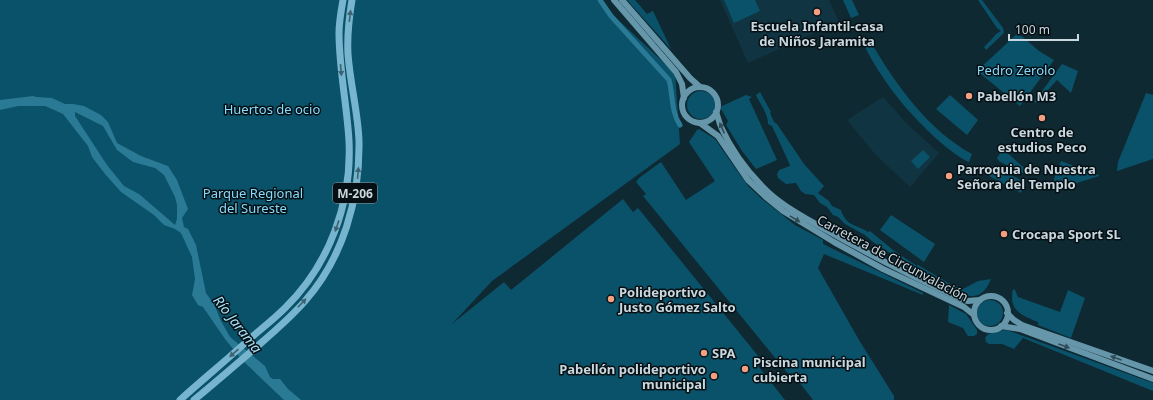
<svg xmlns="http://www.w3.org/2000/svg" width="1153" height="400" font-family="'Noto Sans',sans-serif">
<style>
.built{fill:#103441}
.green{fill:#0a5269}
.water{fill:#2a7995;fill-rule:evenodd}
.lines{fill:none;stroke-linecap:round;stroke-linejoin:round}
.canal{stroke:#2a7995;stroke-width:5}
.secondary{stroke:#6696a9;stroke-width:6}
.primary{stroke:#77b5ce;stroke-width:7}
.oneway{fill:#3e6271}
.oneway2{fill:#314c57}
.poi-dot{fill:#f3a082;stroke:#061014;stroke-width:1.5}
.labels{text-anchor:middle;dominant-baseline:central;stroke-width:3;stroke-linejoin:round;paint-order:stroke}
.shield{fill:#061014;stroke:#8e9ba1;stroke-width:1}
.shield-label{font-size:12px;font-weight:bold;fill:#c9d7de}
.poi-label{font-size:13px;font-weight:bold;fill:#c9d7de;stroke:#061014;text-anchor:start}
.park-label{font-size:13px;fill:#88dbfc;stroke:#061014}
.street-label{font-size:13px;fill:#c9d7de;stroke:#061014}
.water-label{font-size:14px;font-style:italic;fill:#a8e4fd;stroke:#061014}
</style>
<rect width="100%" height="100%" fill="#0f2933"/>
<!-- built -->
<g class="built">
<polygon points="720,0 829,0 839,22 748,63"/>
<polygon points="883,97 907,124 939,153 910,187 875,154 847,120"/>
</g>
<!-- green -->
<g class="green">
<polygon points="0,0 597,0 675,73 680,144 492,281 452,324 504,282 511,290 623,199 633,212 638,208 763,362 758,366 785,400 0,400"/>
<polygon points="627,0 635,0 647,14 653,11 671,49"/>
<polygon points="724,0 755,0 760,11 734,23"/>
<polygon points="843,0 852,0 859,15 851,18"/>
<path d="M978,0H982L1003,28L1004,33L986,50L984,47C987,44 995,36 996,34L1001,31L997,28Z"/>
<polygon points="1018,33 1039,51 1054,60 1020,106 977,71"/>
<path d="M867,42L872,44C896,85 929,131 972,154L969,162C961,159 953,152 946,147C914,120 884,85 865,47V43Z"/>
<polygon points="1062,64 1078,71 1071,93 1057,80 1036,103 1034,102"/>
<circle cx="701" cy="105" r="14"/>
<path d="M760,92L771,112L770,113L774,122L777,124L804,164L824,186L818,193L829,201L832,206L841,210C846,226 855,224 868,232L870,231L893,250L917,266L918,265L952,285L963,289L978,281L991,279C986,292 978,299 964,295L904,266L905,263L873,242L865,235L845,224L838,217L833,215L827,207L820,203L814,195L805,194L801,191L796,183L786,184L778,178L777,174L779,170L790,166V165L772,126L768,124C768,113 760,104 756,95Z"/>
<polygon points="1146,93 1153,95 1153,159 1117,171 1118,162"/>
<polygon points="746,95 752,97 749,99 777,160 756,169 742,151 726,125 728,121 720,107"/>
<polygon points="950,95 978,120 967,135 936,109"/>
<polygon points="699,129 715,139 740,175 749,187 762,199 795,225 823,240 823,244 923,293 923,295 824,254 818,268 859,340 894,396 894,400 813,400 793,374 790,376 643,196 646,194 636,182 639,178 661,162 686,200 715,181 689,142 697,130"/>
<polygon points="1003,149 1032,175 1019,172 999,161 997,158"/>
<polygon points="923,150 930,157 918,169 911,161"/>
<path d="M1061,161L1099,175V176L1064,187C1058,189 1054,185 1054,179Z"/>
<polygon points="992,166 1025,182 1021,193 989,176 988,174"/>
<polygon points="891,215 935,244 924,262 880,230"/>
<path d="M1013,289L1015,290L1018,297L1060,312L1068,290L1085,298L1071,338L1038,325V322C1022,315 1008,311 1013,289Z"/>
<circle cx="990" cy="313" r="13"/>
<polygon points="949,305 966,314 977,330 977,334 974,336 968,336 963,328 948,322"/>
<polygon points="1004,330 1010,331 1153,383 1153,391 1023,338 1014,349 1002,344 989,344 986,342 985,338 988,334"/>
</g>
<!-- water -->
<path class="water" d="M33,96L37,97L52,98L65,104H73L84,106L101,115L108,122L117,143L141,156L168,166L177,180L188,209L182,218L184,227L188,229L196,245L206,293L215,306L220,319L230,337L265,366L270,377L273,379H280L288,389L301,400H284L242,360L225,339L203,307L198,305L192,295L195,279L192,257L181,233L175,229L164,225L154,215L121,192L105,174L92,157L88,146L63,114L45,106H18L0,110V100ZM75,112L103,126L117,150L133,162L155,168L164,175L175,197L177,205V219L175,225L139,194L124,186L107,165L75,116Z"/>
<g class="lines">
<!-- canal -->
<path class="canal" d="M600,0L611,16L669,80C673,94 671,112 680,125"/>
<!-- secondary -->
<g class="secondary">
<polyline points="614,0 676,72 682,84 684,98"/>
<polyline points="622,0 690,78 700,87"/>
<circle cx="700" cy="105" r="18"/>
<path d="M716,112C718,117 719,122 721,127C731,149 746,170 763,187C780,205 804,217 826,230C870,255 915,278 961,299L968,301L980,300"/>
<polyline points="700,123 718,136 748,180 767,198 783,211 834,242 883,269 964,307 974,315"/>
<circle cx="991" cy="313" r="17"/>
<polyline points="1007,313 1014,320 1022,325 1153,371"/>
<polyline points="1001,326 1020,329 1153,379"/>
</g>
<!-- primary -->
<g class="primary">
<path d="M180,400C201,381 223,363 244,344C257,332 272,321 285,308C329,265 352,203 349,141C347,105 339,69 339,33C339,22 341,11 343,0"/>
<path d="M194,400C217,381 239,362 261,343C276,330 292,316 305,301C343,258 360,199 359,141C358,112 350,83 348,54C347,36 349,18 352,0"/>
</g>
</g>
<!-- one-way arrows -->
<defs><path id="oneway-solid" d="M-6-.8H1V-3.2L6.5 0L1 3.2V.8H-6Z"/></defs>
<g class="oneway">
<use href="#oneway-solid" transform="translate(350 16) rotate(-83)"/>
<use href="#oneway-solid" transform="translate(341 70) rotate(85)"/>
<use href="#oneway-solid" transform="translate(358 173) rotate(-85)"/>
<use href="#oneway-solid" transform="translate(337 226) rotate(109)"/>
<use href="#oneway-solid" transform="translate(302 303) rotate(-46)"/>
<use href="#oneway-solid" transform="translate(234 353) rotate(139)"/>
</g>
<g class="oneway2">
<use href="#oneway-solid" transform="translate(722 128) rotate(-114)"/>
<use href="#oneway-solid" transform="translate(795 219) rotate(32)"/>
<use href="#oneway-solid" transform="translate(1064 346) rotate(20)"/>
<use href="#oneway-solid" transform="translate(1116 358) rotate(-160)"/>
</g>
<!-- markers -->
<g class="poi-dot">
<circle cx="817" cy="12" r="4"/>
<circle cx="969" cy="96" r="4"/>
<circle cx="1042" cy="118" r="4"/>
<circle cx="949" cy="176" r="4"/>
<circle cx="1004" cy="234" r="4"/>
<circle cx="611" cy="299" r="4"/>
<circle cx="704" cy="353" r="4"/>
<circle cx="745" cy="369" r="4"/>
<circle cx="714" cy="376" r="4"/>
</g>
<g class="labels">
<!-- shield labels -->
<rect class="shield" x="333" y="183" width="44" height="20" rx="3"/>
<g class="shield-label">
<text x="355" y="193">M-206</text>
</g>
<!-- poi labels -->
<g class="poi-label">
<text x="817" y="26" text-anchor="middle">Escuela Infantil-casa<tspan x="817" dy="15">de Niños Jaramita</tspan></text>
<text x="977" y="96">Pabellón M3</text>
<text x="1042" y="132" text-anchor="middle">Centro de<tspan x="1042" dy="15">estudios Peco</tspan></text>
<text x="957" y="169">Parroquia de Nuestra<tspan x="957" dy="15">Señora del Templo</tspan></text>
<text x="1012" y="234">Crocapa Sport SL</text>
<text x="619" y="292">Polideportivo<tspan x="619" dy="15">Justo Gómez Salto</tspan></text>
<text x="712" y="353">SPA</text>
<text x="753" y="362">Piscina municipal<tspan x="753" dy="15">cubierta</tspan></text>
<text x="706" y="369" text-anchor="end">Pabellón polideportivo<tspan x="706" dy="15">municipal</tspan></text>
</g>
<!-- park labels -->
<g class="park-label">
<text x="1016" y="70">Pedro Zerolo</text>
<text x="272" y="109">Huertos de ocio</text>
<text x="253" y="193">Parque Regional<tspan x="253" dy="15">del Sureste</tspan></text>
</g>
<!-- street labels -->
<g class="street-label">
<text transform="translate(893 258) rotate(28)">Carretera de Circunvalación</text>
</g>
<!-- water labels -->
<g class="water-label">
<text transform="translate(238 324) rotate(52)">Río Jarama</text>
</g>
</g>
<!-- scale -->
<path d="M1009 34v6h69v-6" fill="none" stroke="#c9d7de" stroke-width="2"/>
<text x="1015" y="34" font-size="12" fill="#c9d7de" stroke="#061014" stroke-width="3" paint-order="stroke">100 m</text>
</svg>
